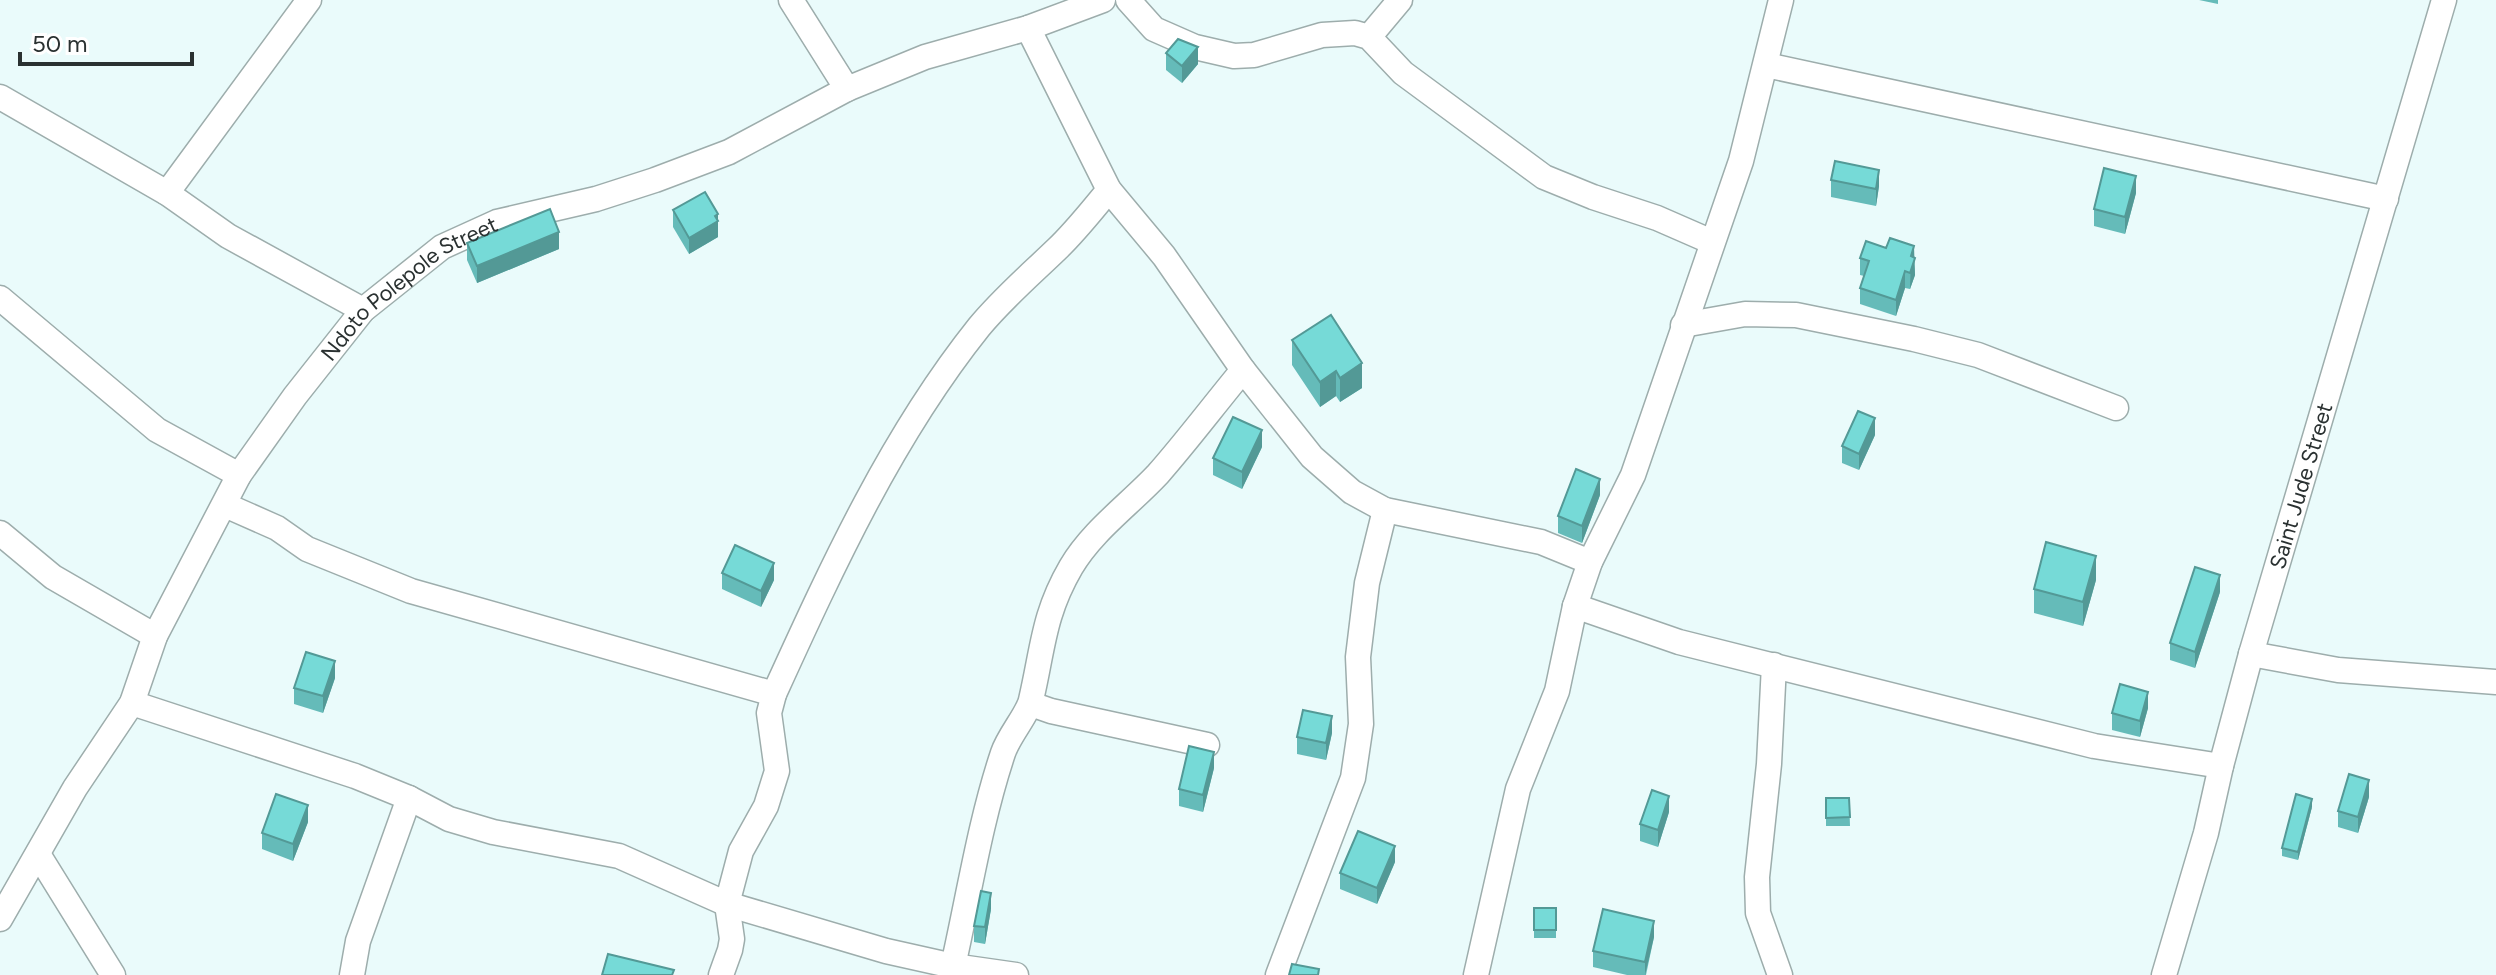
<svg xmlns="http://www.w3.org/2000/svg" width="2496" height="975" font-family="Figtree,sans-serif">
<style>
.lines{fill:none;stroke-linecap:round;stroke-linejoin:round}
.street-casing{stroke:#9dadac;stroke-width:27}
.street{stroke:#fff;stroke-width:24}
.wall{fill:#65bbb9}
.shaded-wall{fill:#539996}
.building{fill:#76dad7;stroke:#539996;stroke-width:2}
.labels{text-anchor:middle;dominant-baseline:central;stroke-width:7;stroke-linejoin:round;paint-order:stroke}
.street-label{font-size:22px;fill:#2a3131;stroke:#fff}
</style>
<rect width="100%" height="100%" fill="#eafbfb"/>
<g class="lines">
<!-- street casing -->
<g class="street-casing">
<g id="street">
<polyline points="791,0 847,89"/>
<polyline points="1128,0 1154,29 1195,47 1234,56 1254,55 1322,35 1355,33 1369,37 1403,73 1544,177 1593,197 1657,218 1712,242"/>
<polyline points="1028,28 1109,190 1164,256 1243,370 1312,457 1352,492 1385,510 1541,542 1590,562"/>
<polyline points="1369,37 1400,0"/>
<polyline points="1766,65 2386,199"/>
<polyline points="0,97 167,193 228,236 363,310"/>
<polyline points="167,193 309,0"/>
<polyline points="0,298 157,430 239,475"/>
<polyline points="1683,325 1745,314 1796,315 1914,339 1978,355 2116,408"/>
<polyline points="225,505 277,528 307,549 411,591 774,694"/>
<polyline points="0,533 53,577 155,636"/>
<polyline points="1575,606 1679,642 2094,746 2221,766"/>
<polyline points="2251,654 2338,670 2496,682"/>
<polyline points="1774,665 1769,764 1757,877 1758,913 1780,975"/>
<polyline points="132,703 355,776 409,798 449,819 493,832 619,856 727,904 886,951 953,966 1016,975"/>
<polyline points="1031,704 1051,711 1207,745"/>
<polyline points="38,854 113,975"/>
<path id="s1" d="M0,919L75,788L132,703L155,636L239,475L295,396L363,310L442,247L497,222L596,199L655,180L729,152L847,89L925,57L1028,28L1103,0"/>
<path d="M953,966C969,895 980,822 1003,753C1009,735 1028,714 1031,700C1043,649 1043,615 1071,567C1092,531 1130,504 1158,474C1187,441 1214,405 1243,370"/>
<polyline points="352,975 358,941 409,798"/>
<path d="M721,975L730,950L732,939L727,904L741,851L766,806L777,771L769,713L774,694C832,567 891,437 979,327C1003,298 1030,275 1057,249C1076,231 1092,210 1109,190"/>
<polyline points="1278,975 1353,778 1361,724 1358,657 1367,583 1385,510"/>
<polyline points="1476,975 1518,789 1557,691 1575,606 1590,562 1633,475 1741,161 1781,0"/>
<path id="s2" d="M2164,975L2206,833L2221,766L2251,654L2444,0"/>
</g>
</g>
<!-- street -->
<use href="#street" class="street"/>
</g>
<!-- wall -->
<g class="wall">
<polygon points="2199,0 2218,0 2218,4"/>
<polygon points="1166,53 1198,64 1182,83 1166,70"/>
<polygon points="1831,180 1879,186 1876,206 1831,197"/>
<polygon points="2136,193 2125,234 2094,226 2094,209"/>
<polygon points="673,210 718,214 718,237 689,254 673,227"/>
<polygon points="467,243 559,249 477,283 467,260"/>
<polygon points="1860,258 1914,258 1915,275 1910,289 1905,288 1896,316 1860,304 1860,288 1864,276 1860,275"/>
<polygon points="1292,340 1362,388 1340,402 1336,396 1320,407 1292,365"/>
<polygon points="1875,435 1859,470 1842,463 1842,446"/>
<polygon points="1262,447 1242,489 1213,475 1213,458"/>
<polygon points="1600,495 1582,543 1558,533 1558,516"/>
<polygon points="722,573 774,580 761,607 722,589"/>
<polygon points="2096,580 2083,626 2034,613 2034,589"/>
<polygon points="2220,592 2195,668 2170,660 2170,643"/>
<polygon points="335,678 323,713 294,704 294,688"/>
<polygon points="2148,708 2140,737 2112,730 2112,713"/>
<polygon points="1332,733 1326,760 1297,754 1297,737"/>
<polygon points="1214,768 1203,812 1179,806 1179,789"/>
<polygon points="2369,797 2358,833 2338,827 2338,811"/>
<polygon points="1826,798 1849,798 1850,826 1826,826"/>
<polygon points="2312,807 2298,860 2282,856 2282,848"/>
<polygon points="1669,812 1658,847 1640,841 1640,824"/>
<polygon points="308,822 293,861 262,849 262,833"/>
<polygon points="1395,862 1377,904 1340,889 1340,873"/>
<rect x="1534" y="908" width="22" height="30"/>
<polygon points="991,909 985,944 974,942 974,926"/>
<polygon points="1654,937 1646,975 1627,975 1593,967 1593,951"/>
</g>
<!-- shaded-wall -->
<g class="shaded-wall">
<polygon points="1198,47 1198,64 1182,83 1182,66"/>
<polygon points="1879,170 1879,186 1876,206 1876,189"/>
<polygon points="2136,176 2136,193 2125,234 2125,217"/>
<polygon points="718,214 718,237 689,254 689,238"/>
<polygon points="559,232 559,249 477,283 477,266"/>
<polygon points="1914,246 1915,275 1910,289 1911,256"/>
<polygon points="1905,271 1905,288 1896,316 1896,300"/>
<polygon points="1362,363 1362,388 1340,402 1340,378"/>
<polygon points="1336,371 1336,396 1320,407 1320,382"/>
<polygon points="1875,418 1875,435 1859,470 1859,454"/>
<polygon points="1262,430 1262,447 1242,489 1242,472"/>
<polygon points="1600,479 1600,495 1582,543 1582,526"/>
<polygon points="2096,556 2096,580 2083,626 2083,602"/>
<polygon points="774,563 774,580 761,607 761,591"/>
<polygon points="2220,575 2220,592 2195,668 2195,652"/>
<polygon points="335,661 335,678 323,713 323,696"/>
<polygon points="2148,692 2148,708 2140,737 2140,721"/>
<polygon points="1332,716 1332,733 1326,760 1326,743"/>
<polygon points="1214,752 1214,768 1203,812 1203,795"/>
<polygon points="2369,780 2369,797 2358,833 2358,817"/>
<polygon points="1669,796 1669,812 1658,847 1658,830"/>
<polygon points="2312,799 2312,807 2298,860 2298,852"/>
<polygon points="308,805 308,822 293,861 293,844"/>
<polygon points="1395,846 1395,862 1377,904 1377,888"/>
<polygon points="991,893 991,909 985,944 985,927"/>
<polygon points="1654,921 1654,937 1645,975 1645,962"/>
</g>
<!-- building -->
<g class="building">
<polygon points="1178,39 1198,47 1182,66 1166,53"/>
<polygon points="1835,161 1879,170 1876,189 1831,180"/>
<polygon points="2104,168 2136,176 2125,217 2094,209"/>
<polygon points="705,192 718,214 715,216 718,221 689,238 673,210"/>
<polygon points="550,209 559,232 477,266 467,243"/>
<polygon points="1890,238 1914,246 1911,256 1915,258 1910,273 1905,271 1896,300 1860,288 1869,261 1860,258 1866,241 1886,248"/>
<polygon points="1331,315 1362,363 1340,378 1336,371 1320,382 1292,340"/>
<polygon points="1858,411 1875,418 1859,454 1842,446"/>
<polygon points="1233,417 1262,430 1242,472 1213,458"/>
<polygon points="1576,469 1600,479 1582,526 1558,516"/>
<polygon points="2046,542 2096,556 2083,602 2034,589"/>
<polygon points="735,545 774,563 761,591 722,573"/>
<polygon points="2195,567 2220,575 2195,652 2170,643"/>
<polygon points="306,652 335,661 323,696 294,688"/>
<polygon points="2120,684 2148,692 2140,721 2112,713"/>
<polygon points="1303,710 1332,716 1326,743 1297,737"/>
<polygon points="1189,746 1214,752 1203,795 1179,789"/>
<polygon points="2349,774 2369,780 2358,817 2338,811"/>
<polygon points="1652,790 1669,796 1658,830 1640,824"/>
<polygon points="276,794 308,805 293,844 262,833"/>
<polygon points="2296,794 2312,799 2298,852 2282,848"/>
<polygon points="1826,798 1849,798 1850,817 1826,818"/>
<polygon points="1358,831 1395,846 1377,888 1340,873"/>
<polygon points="981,891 991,893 985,927 974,926"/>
<rect x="1534" y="908" width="22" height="22"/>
<polygon points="1603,909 1654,921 1645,962 1593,951"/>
<polygon points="608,954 674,970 672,975 602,975"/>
<polygon points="1292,964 1319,969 1318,975 1289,975"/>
</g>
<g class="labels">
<!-- street labels -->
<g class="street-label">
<text stroke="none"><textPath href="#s1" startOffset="762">Ndoto Polepole Street</textPath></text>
<text stroke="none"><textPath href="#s2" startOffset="508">Saint Jude Street</textPath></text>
</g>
</g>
<!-- scale -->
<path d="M20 52v12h172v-12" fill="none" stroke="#2a3131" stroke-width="4"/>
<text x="32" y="52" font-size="24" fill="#2a3131" stroke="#ffffff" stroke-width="6" paint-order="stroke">50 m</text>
</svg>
